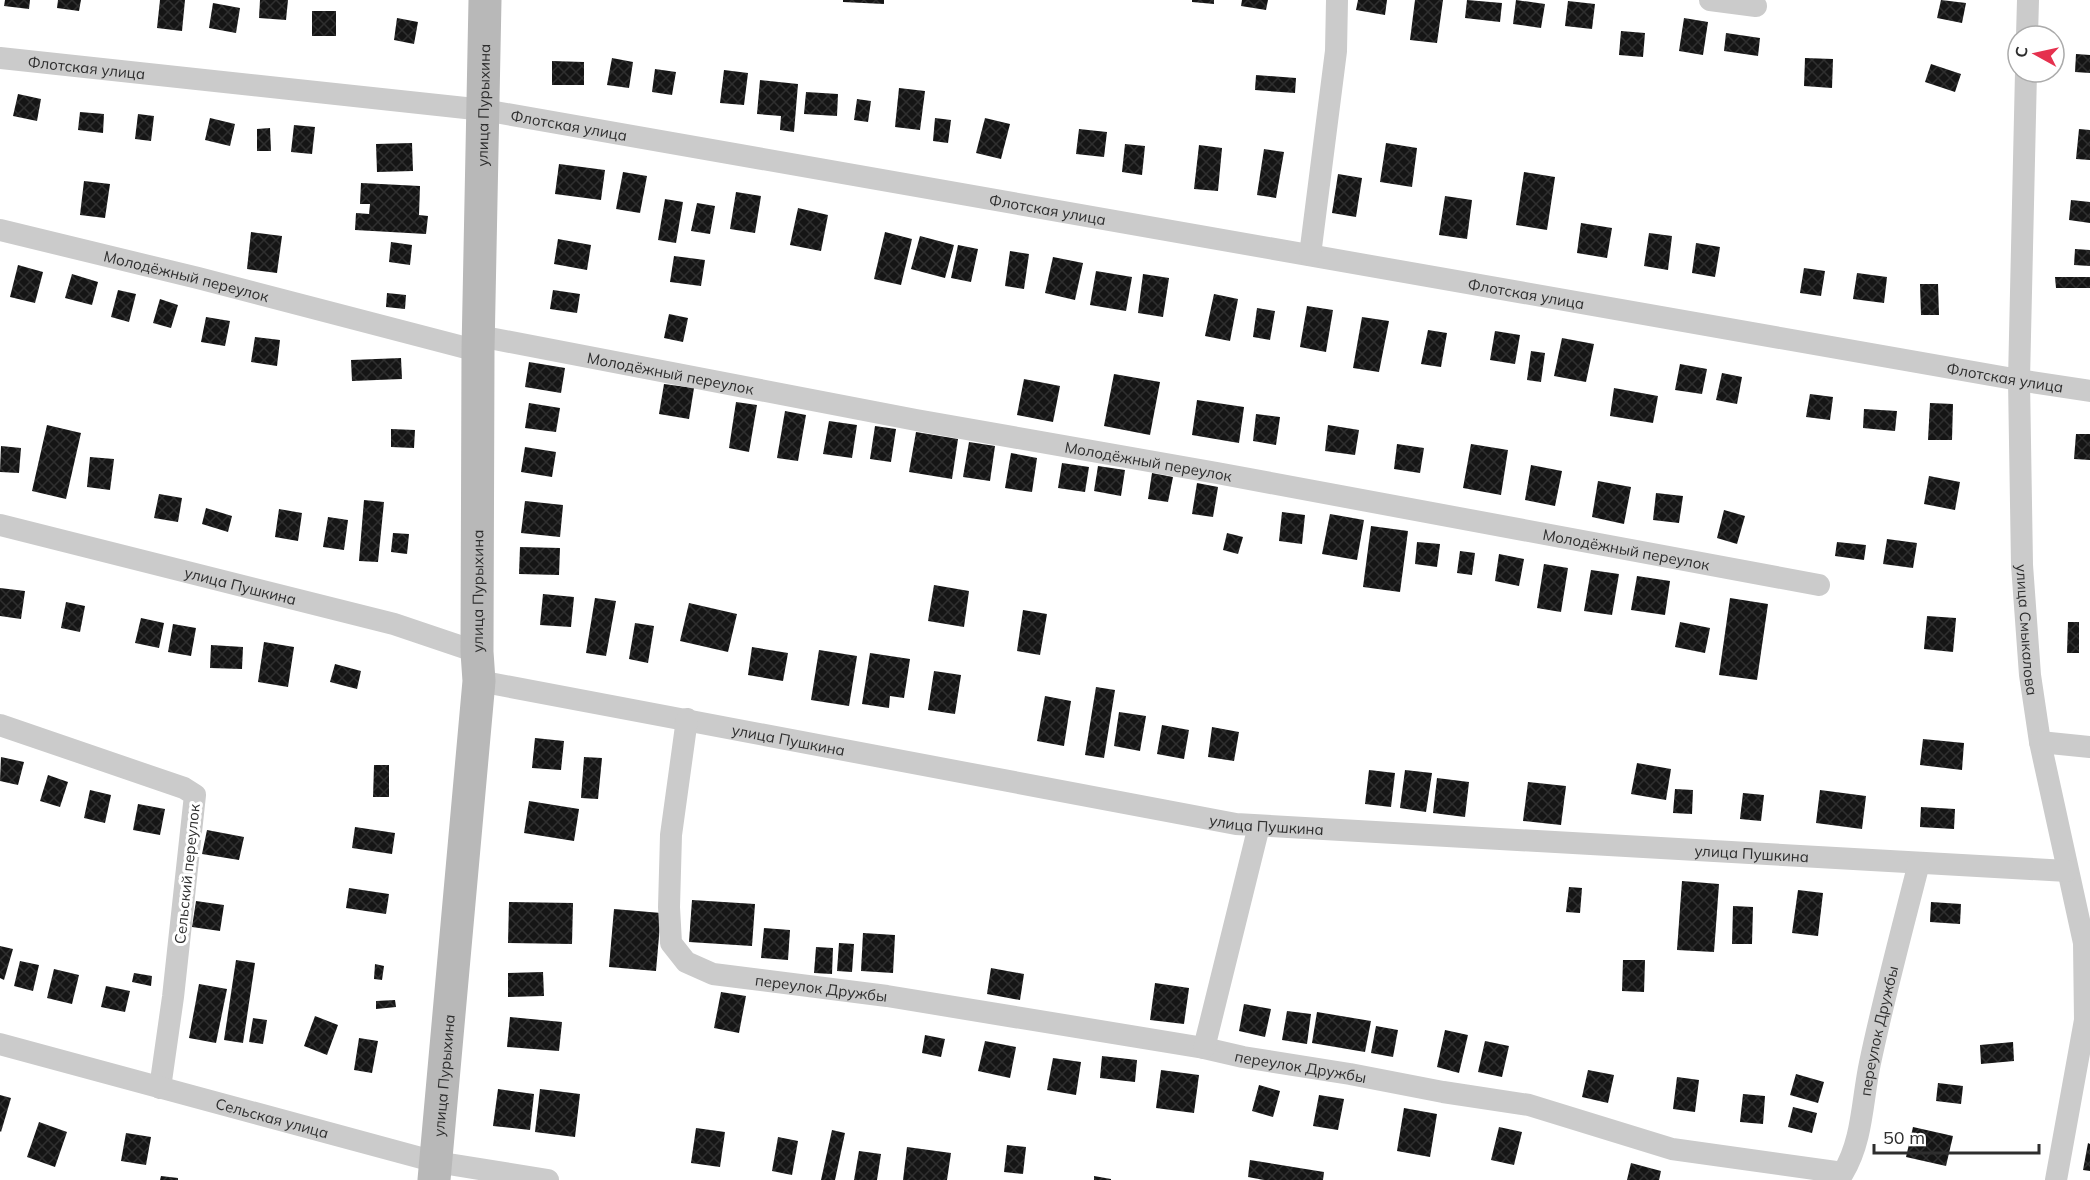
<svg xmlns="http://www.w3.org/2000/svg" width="2090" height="1180" font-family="Mulish,sans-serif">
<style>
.building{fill:url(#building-cross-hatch)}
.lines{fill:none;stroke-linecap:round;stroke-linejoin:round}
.street{stroke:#cbcbcb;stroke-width:22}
.secondary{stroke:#b8b8b8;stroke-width:33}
.labels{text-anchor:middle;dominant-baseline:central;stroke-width:6;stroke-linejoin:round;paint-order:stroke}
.street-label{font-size:15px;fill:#2e2e2e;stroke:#fff}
</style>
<defs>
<pattern id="building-cross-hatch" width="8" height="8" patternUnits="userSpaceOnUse" patternTransform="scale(1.5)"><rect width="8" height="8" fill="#151515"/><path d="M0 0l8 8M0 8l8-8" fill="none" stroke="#2f2f2f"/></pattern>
</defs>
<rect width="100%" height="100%" fill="#fff"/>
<!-- building -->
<g class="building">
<polygon points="5,0 30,0 29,9 4,6"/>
<polygon points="58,0 81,0 79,11 57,8"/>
<polygon points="160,0 185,0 182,31 157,28"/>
<polygon points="260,0 288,0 286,20 259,18"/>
<polygon points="843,0 884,0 884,4 843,2"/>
<polygon points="1192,0 1214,0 1214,4 1192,2"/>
<polygon points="1242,0 1268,0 1266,10 1241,6"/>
<polygon points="1358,0 1387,0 1385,15 1356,10"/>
<polygon points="1415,0 1443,0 1437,43 1410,40"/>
<polygon points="1467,0 1502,3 1500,22 1465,18"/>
<polygon points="1516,0 1545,4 1541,28 1513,24"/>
<polygon points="1941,0 1966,3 1962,23 1937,18"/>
<polygon points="1568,1 1595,4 1592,29 1565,26"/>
<polygon points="213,3 240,8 236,33 209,28"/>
<rect x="312" y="11" width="24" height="25"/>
<polygon points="397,18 418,22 414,44 394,40"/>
<polygon points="1684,18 1708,22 1703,55 1679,51"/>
<polygon points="1621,31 1645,33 1643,57 1619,55"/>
<polygon points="1726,33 1760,38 1758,56 1724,51"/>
<polygon points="2076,54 2090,55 2090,73 2075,72"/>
<polygon points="612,58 633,62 629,88 607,85"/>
<polygon points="1805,58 1833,59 1832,88 1804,86"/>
<polygon points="552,61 584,62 584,85 552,85"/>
<polygon points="1931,64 1961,74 1955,92 1925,82"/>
<polygon points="655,69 676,72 672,95 652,92"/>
<polygon points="724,70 748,73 744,105 720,103"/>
<polygon points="1256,75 1296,78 1295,93 1255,90"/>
<polygon points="760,80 798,84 794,132 780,130 781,116 757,114"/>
<polygon points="899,88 925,91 920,130 895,127"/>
<polygon points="806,92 838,94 837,116 804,114"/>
<polygon points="18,94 41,99 37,121 13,116"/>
<polygon points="857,99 871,101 868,122 854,120"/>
<polygon points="80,112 104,114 103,133 78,130"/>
<polygon points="138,114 154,116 151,141 135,139"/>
<polygon points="210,118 235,124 230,146 205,140"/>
<polygon points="935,118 951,120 948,143 933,141"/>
<polygon points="985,118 1010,124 1001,159 976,153"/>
<polygon points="294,125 315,127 312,154 291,152"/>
<polygon points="270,128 271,151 257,151 257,129"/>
<polygon points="1079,129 1107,132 1104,157 1076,154"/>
<polygon points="2079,129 2090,130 2090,160 2076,159"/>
<polygon points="412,143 413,171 377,172 376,144"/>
<polygon points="1386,143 1417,148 1412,187 1380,182"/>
<polygon points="1125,144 1145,146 1142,175 1122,172"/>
<polygon points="1199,145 1222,148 1218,191 1194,189"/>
<polygon points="1264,149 1284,152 1276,198 1257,195"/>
<polygon points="559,164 605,170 601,200 555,194"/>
<polygon points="623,172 647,176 640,213 616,209"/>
<polygon points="1524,172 1555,177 1547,230 1516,225"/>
<polygon points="1338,174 1362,178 1356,217 1332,213"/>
<polygon points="84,181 110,184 105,218 80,215"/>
<polygon points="361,183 420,186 419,215 428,216 426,234 355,230 356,213 369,214 370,204 360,204"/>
<polygon points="736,192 761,196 755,233 730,229"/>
<polygon points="1445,196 1472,200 1467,239 1439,235"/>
<polygon points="665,199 683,202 676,243 658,240"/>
<polygon points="2071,200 2090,202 2090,223 2069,220"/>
<polygon points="697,203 715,206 710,234 691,231"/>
<polygon points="798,208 828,215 821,251 790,245"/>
<polygon points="1581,223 1612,228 1607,258 1577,253"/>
<polygon points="251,232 282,236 277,273 247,269"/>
<polygon points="885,232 912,239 901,285 874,279"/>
<polygon points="1649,233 1672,236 1668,270 1644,266"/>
<polygon points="920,236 954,245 945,278 911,269"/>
<polygon points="558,239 591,245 587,270 554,264"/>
<polygon points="391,242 412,245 410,265 389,262"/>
<polygon points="1696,243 1720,247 1715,277 1692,273"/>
<polygon points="958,245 978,249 971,282 951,278"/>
<polygon points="2075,249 2090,250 2090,266 2074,265"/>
<polygon points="1010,251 1029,254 1024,289 1005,286"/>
<polygon points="674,256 705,260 701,286 670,282"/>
<polygon points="1053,257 1083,263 1075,300 1045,293"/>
<polygon points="18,265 43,272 35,303 10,297"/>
<polygon points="1804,268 1825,271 1821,296 1800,293"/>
<polygon points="1096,271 1132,277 1126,311 1090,305"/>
<polygon points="1857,273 1887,277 1884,303 1853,299"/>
<polygon points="72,274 98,282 92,305 65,298"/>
<polygon points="1143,274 1169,278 1163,317 1138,313"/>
<polygon points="2055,277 2090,277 2090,288 2056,288"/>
<polygon points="1920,284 1938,284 1939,315 1921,315"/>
<polygon points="118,290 136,294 129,322 111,317"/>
<polygon points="553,290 580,294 577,313 550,309"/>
<polygon points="387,293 406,295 405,309 386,307"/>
<polygon points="1214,294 1238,299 1230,341 1205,336"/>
<polygon points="160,299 178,305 171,328 153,323"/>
<polygon points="1307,306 1333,310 1326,352 1300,347"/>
<polygon points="1257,308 1275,311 1270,340 1253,337"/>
<polygon points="669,314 688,318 683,342 664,338"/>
<polygon points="206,317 230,321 225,346 201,342"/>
<polygon points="1362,317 1389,321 1379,372 1353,368"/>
<polygon points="1428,330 1447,333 1441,367 1421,364"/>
<polygon points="1495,331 1520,335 1515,364 1490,360"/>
<polygon points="255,337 280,340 277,366 251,362"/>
<polygon points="1562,338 1594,344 1586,382 1554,376"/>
<polygon points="1531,351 1545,353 1541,382 1527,380"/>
<polygon points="401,358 402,379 352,381 351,360"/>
<polygon points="529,362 565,368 561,393 525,387"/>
<polygon points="1680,364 1707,369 1702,394 1675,390"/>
<polygon points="1722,373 1742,377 1737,404 1716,400"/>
<polygon points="1114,374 1160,382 1150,435 1104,426"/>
<polygon points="1024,379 1060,386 1053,422 1017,415"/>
<polygon points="664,384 694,388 689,419 659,414"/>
<polygon points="1614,388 1658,396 1653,423 1610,416"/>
<polygon points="1810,394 1833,397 1830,420 1806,417"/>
<polygon points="1197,400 1244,407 1239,443 1192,435"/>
<polygon points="736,402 757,405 749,452 729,448"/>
<polygon points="529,403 560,408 556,432 525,428"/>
<polygon points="1930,403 1953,404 1952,440 1928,440"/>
<polygon points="1864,409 1897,411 1895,431 1863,428"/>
<polygon points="785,411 806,415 798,461 777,458"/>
<polygon points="1256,414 1280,417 1276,445 1253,441"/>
<polygon points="829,421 857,425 852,458 823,454"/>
<polygon points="47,425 81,433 66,499 32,491"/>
<polygon points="1328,425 1359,430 1355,455 1325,451"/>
<polygon points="875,426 896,429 891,462 870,459"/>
<polygon points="391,429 415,430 414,448 391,447"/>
<polygon points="916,432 958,439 952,479 909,472"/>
<polygon points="2076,434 2090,434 2090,460 2074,459"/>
<polygon points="969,442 995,446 990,481 963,477"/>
<polygon points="1397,444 1424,448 1420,473 1394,469"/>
<polygon points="1471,444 1508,450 1501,495 1463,488"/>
<polygon points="1,446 21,448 19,473 0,472"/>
<polygon points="525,447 556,452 552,477 521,472"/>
<polygon points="1011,453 1037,458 1032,492 1005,488"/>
<polygon points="90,457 114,459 110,490 87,487"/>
<polygon points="1062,463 1089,467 1085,492 1058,488"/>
<polygon points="1531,465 1562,471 1555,506 1525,500"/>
<polygon points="1098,466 1125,470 1121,496 1094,491"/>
<polygon points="1152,473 1173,477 1168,502 1148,499"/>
<polygon points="1929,476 1960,482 1955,510 1924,504"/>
<polygon points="1598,481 1631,487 1624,524 1592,517"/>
<polygon points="1197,483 1218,487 1213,517 1192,514"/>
<polygon points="1656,493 1683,496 1679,523 1653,520"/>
<polygon points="159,494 182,498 178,522 154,518"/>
<polygon points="364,500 384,502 378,562 359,561"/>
<polygon points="525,501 563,505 560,537 521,533"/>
<polygon points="206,508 232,516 228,532 202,524"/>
<polygon points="279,509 302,513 298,541 275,537"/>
<polygon points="1724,510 1745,516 1737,544 1717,538"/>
<polygon points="1282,512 1305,515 1302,544 1279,541"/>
<polygon points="1330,514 1364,520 1357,560 1322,554"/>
<polygon points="328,517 348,520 344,550 323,547"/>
<polygon points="1371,526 1408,531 1400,592 1363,587"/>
<polygon points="393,533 409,534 407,554 391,552"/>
<polygon points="1227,533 1243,537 1238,554 1223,550"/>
<polygon points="1887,539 1917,543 1913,568 1883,564"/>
<polygon points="1417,542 1440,544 1437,567 1415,564"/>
<polygon points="1837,542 1866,545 1864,560 1835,556"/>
<polygon points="520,547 560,548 559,575 519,574"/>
<polygon points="1460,551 1475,553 1472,575 1457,573"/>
<polygon points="1499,554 1524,559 1519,586 1495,581"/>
<polygon points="1544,564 1568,568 1561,612 1537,608"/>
<polygon points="1591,570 1619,574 1612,615 1584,611"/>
<polygon points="1637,576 1670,581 1665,615 1631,610"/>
<polygon points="934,585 969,591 964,627 928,621"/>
<polygon points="0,588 25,591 21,619 0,616"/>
<polygon points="543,594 574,597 571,627 540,625"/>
<polygon points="595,598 616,601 606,656 586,653"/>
<polygon points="1730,598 1768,604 1757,680 1719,675"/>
<polygon points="66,602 85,606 80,632 61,628"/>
<polygon points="689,603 737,614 728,652 680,641"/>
<polygon points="1023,610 1047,614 1040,655 1017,651"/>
<polygon points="1927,616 1956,618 1953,652 1924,649"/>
<polygon points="141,618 164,623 159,648 135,643"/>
<polygon points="1680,622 1710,628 1705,653 1675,647"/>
<polygon points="2068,622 2079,622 2079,653 2067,653"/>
<polygon points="635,623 654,626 648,663 629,659"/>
<polygon points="173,624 196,628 191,656 168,652"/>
<polygon points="264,642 294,647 288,687 258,682"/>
<polygon points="211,645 243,647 242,669 210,668"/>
<polygon points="752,647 788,653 783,681 748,675"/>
<polygon points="819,650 857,656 849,706 811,700"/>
<polygon points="870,653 910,659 904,698 890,696 889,708 862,704"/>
<polygon points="335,664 361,671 357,689 330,682"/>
<polygon points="934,671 961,675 955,714 928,710"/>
<polygon points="1096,687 1115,690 1104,758 1085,755"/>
<polygon points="1045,696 1071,701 1064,746 1037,741"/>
<polygon points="1119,712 1146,716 1140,751 1114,746"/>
<polygon points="1162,725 1189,730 1184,759 1157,754"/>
<polygon points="1212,727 1239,732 1234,761 1208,757"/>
<polygon points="535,738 564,741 561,770 532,768"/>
<polygon points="1923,739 1964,743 1962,770 1920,765"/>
<polygon points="1,757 24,762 18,785 0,781"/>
<polygon points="584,757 602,758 598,799 581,798"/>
<polygon points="1637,763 1671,769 1666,800 1631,794"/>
<polygon points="374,765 389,765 389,797 373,797"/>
<polygon points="1369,770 1395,773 1391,807 1365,804"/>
<polygon points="1405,770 1432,773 1426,812 1400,808"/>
<polygon points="48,775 68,782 60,807 40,801"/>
<polygon points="1437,778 1469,782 1465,817 1433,813"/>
<polygon points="1528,782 1566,786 1561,825 1523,821"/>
<polygon points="1675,789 1693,790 1692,814 1673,813"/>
<polygon points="90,790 111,795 105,823 84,818"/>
<polygon points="1820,790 1866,796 1862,829 1816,823"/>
<polygon points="1743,793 1764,795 1761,821 1740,819"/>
<polygon points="529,801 579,809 574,841 524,833"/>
<polygon points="138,804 165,809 160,835 133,830"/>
<polygon points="1921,807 1955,809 1954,829 1920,827"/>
<polygon points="355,827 395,833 392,854 352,848"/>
<polygon points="207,830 244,837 239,860 202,854"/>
<polygon points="1682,881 1719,884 1714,952 1677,950"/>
<polygon points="1569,887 1582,888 1580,913 1566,912"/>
<polygon points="349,888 389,894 386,914 346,908"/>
<polygon points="1798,890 1823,893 1818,936 1792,933"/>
<polygon points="692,900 755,904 752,946 689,942"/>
<polygon points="196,901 224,905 220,931 192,927"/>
<polygon points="509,902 573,903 572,944 508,943"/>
<polygon points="1931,902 1961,904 1960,924 1930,922"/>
<polygon points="1733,906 1753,907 1752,944 1732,944"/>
<polygon points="614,909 661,913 656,971 609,967"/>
<polygon points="764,928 790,930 788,960 761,958"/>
<polygon points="863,933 895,935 893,973 861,971"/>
<polygon points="839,943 854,944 852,972 837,971"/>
<polygon points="0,946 13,949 4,980 0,978"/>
<polygon points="816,947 833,948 832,974 814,973"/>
<polygon points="236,960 255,963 243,1043 224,1040"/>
<polygon points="1623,960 1645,960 1644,992 1622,991"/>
<polygon points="20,961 39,965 33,991 14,986"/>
<polygon points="375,964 384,966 382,980 374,979"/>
<polygon points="991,968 1024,974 1020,1000 987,994"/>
<polygon points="54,969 79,975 72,1004 47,998"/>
<polygon points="543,972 544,996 508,997 508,973"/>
<polygon points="134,973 152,976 151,986 132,982"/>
<polygon points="1155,983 1189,988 1184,1024 1150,1020"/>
<polygon points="199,984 227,989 216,1043 189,1038"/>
<polygon points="106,986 130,991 125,1012 101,1007"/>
<polygon points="721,992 746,996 739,1033 714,1028"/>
<polygon points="395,1000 396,1007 376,1009 376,1001"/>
<polygon points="1244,1004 1271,1009 1265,1037 1239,1031"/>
<polygon points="1287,1011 1311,1014 1307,1044 1282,1040"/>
<polygon points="1317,1012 1371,1021 1365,1052 1312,1043"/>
<polygon points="315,1016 338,1025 327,1055 304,1046"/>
<polygon points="510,1017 562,1022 559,1051 507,1047"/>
<polygon points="253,1018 267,1020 263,1044 249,1042"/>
<polygon points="1376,1026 1398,1030 1393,1057 1371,1053"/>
<polygon points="1445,1030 1468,1035 1459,1073 1437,1067"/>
<polygon points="925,1035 945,1039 941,1057 922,1053"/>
<polygon points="359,1038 378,1041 372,1073 354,1070"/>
<polygon points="985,1041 1016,1047 1010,1078 978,1071"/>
<polygon points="1485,1041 1509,1046 1502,1077 1478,1072"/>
<polygon points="2013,1042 2014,1061 1981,1064 1980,1045"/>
<polygon points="1102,1056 1137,1060 1135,1082 1100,1078"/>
<polygon points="1053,1058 1081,1062 1076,1095 1047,1090"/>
<polygon points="1161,1070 1199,1075 1194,1113 1156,1108"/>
<polygon points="1588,1070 1614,1075 1608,1103 1582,1097"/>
<polygon points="1796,1074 1824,1082 1818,1103 1790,1095"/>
<polygon points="1677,1077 1699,1080 1695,1112 1673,1109"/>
<polygon points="1938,1083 1963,1086 1961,1104 1936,1101"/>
<polygon points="1259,1085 1280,1091 1273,1117 1252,1111"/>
<polygon points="498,1089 534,1094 530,1130 493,1126"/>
<polygon points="540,1089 580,1094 575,1137 535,1132"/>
<polygon points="1743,1094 1765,1096 1763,1124 1740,1122"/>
<polygon points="0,1095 11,1098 1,1132 0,1131"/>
<polygon points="1319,1095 1344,1099 1338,1130 1313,1126"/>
<polygon points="1793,1107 1817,1113 1812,1133 1788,1127"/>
<polygon points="1404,1108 1437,1114 1430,1157 1397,1151"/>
<polygon points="39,1122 67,1132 55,1167 27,1157"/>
<polygon points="1499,1127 1522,1132 1514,1165 1491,1160"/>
<polygon points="1913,1127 1953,1136 1946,1166 1906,1157"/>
<polygon points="696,1128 725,1132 720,1167 691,1163"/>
<polygon points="832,1130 845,1133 835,1180 821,1180"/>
<polygon points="126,1133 151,1137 146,1165 121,1161"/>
<polygon points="778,1137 798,1141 792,1175 772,1171"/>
<polygon points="2088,1143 2090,1144 2090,1171 2083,1170"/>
<polygon points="1007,1145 1026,1147 1023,1174 1004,1172"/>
<polygon points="907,1147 951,1153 947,1180 903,1180"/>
<polygon points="859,1151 881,1154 877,1180 854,1180"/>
<polygon points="1250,1160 1324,1172 1323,1180 1264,1180 1248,1177"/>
<polygon points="1631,1163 1661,1171 1659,1180 1627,1180"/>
<polygon points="161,1176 178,1178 178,1180 160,1180"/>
<polygon points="1094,1176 1111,1179 1111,1180 1094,1180"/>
</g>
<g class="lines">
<!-- street -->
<g class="street">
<polyline points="1710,0 1756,6"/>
<polyline points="2027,36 2028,0"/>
<path id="s1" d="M0,58L484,110L2019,380L2090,391"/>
<path id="s2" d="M2026,72L2019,380L2022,565L2030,675L2040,742L2084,943L2085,1020L2056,1180"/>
<path id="s3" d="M0,230L198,278L478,351"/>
<polyline points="1310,255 1336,51 1337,0"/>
<path id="s4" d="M479,336L916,420L1217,473L1819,585"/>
<path id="s5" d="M0,525L394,624L477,652"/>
<path id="s6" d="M479,681L1236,824L2067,871"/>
<path id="s7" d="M687,719L671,835L669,907L671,943L686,962L713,974L887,996L1204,1048L1243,1057L1350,1074L1443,1092L1529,1105L1672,1149L1843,1173C1863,1140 1862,1100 1870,1063C1884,996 1902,930 1919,863"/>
<polyline points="0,725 184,788 195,795 173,997 160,1088"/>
<polyline points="2040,742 2090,747"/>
<path id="s8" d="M0,1044L436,1162L548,1180"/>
<polyline points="1204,1048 1259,826"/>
</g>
<!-- secondary -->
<path class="secondary" id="s9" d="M434,1180L479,681L477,652L478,351L485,0"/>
</g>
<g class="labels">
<!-- street labels -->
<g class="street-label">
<text stroke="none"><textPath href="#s1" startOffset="87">Флотская улица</textPath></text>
<text stroke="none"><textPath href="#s9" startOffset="1077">улица Пурыхина</textPath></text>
<text stroke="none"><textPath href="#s1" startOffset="573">Флотская улица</textPath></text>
<text stroke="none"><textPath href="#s1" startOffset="1059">Флотская улица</textPath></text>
<text stroke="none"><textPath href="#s3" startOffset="192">Молодёжный переулок</textPath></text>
<text stroke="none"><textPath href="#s1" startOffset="1545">Флотская улица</textPath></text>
<text stroke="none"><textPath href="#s4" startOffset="195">Молодёжный переулок</textPath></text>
<text stroke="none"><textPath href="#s1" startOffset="2031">Флотская улица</textPath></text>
<text stroke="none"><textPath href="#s4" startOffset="681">Молодёжный переулок</textPath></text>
<text stroke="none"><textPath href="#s4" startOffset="1167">Молодёжный переулок</textPath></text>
<text stroke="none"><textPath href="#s5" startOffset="248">улица Пушкина</textPath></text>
<text stroke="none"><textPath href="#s9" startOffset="591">улица Пурыхина</textPath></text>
<text stroke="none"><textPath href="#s2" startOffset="558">улица Смыкалова</textPath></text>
<text stroke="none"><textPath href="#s6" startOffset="315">улица Пушкина</textPath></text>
<text stroke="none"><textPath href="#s6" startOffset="801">улица Пушкина</textPath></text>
<text stroke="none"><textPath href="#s6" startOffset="1287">улица Пушкина</textPath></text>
<text transform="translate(187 874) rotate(-84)">Сельский переулок</text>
<text stroke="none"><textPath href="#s7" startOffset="388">переулок Дружбы</textPath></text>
<text stroke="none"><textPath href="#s7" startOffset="1575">переулок Дружбы</textPath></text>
<text stroke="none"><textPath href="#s7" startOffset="874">переулок Дружбы</textPath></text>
<text stroke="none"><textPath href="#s9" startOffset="105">улица Пурыхина</textPath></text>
<text stroke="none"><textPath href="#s8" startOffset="282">Сельская улица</textPath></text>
</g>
</g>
<!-- north arrow -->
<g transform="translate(2036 54) rotate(278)"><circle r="28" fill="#ffffff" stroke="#ababab" stroke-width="1.5"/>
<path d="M0-4.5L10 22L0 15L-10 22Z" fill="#e5314e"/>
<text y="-9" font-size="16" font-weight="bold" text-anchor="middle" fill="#2e2e2e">С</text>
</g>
<!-- scale -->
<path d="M1874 1144v9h165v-9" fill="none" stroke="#2e2e2e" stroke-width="3"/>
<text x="1883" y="1144" font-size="18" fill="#2e2e2e" stroke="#ffffff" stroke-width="4.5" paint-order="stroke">50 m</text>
</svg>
